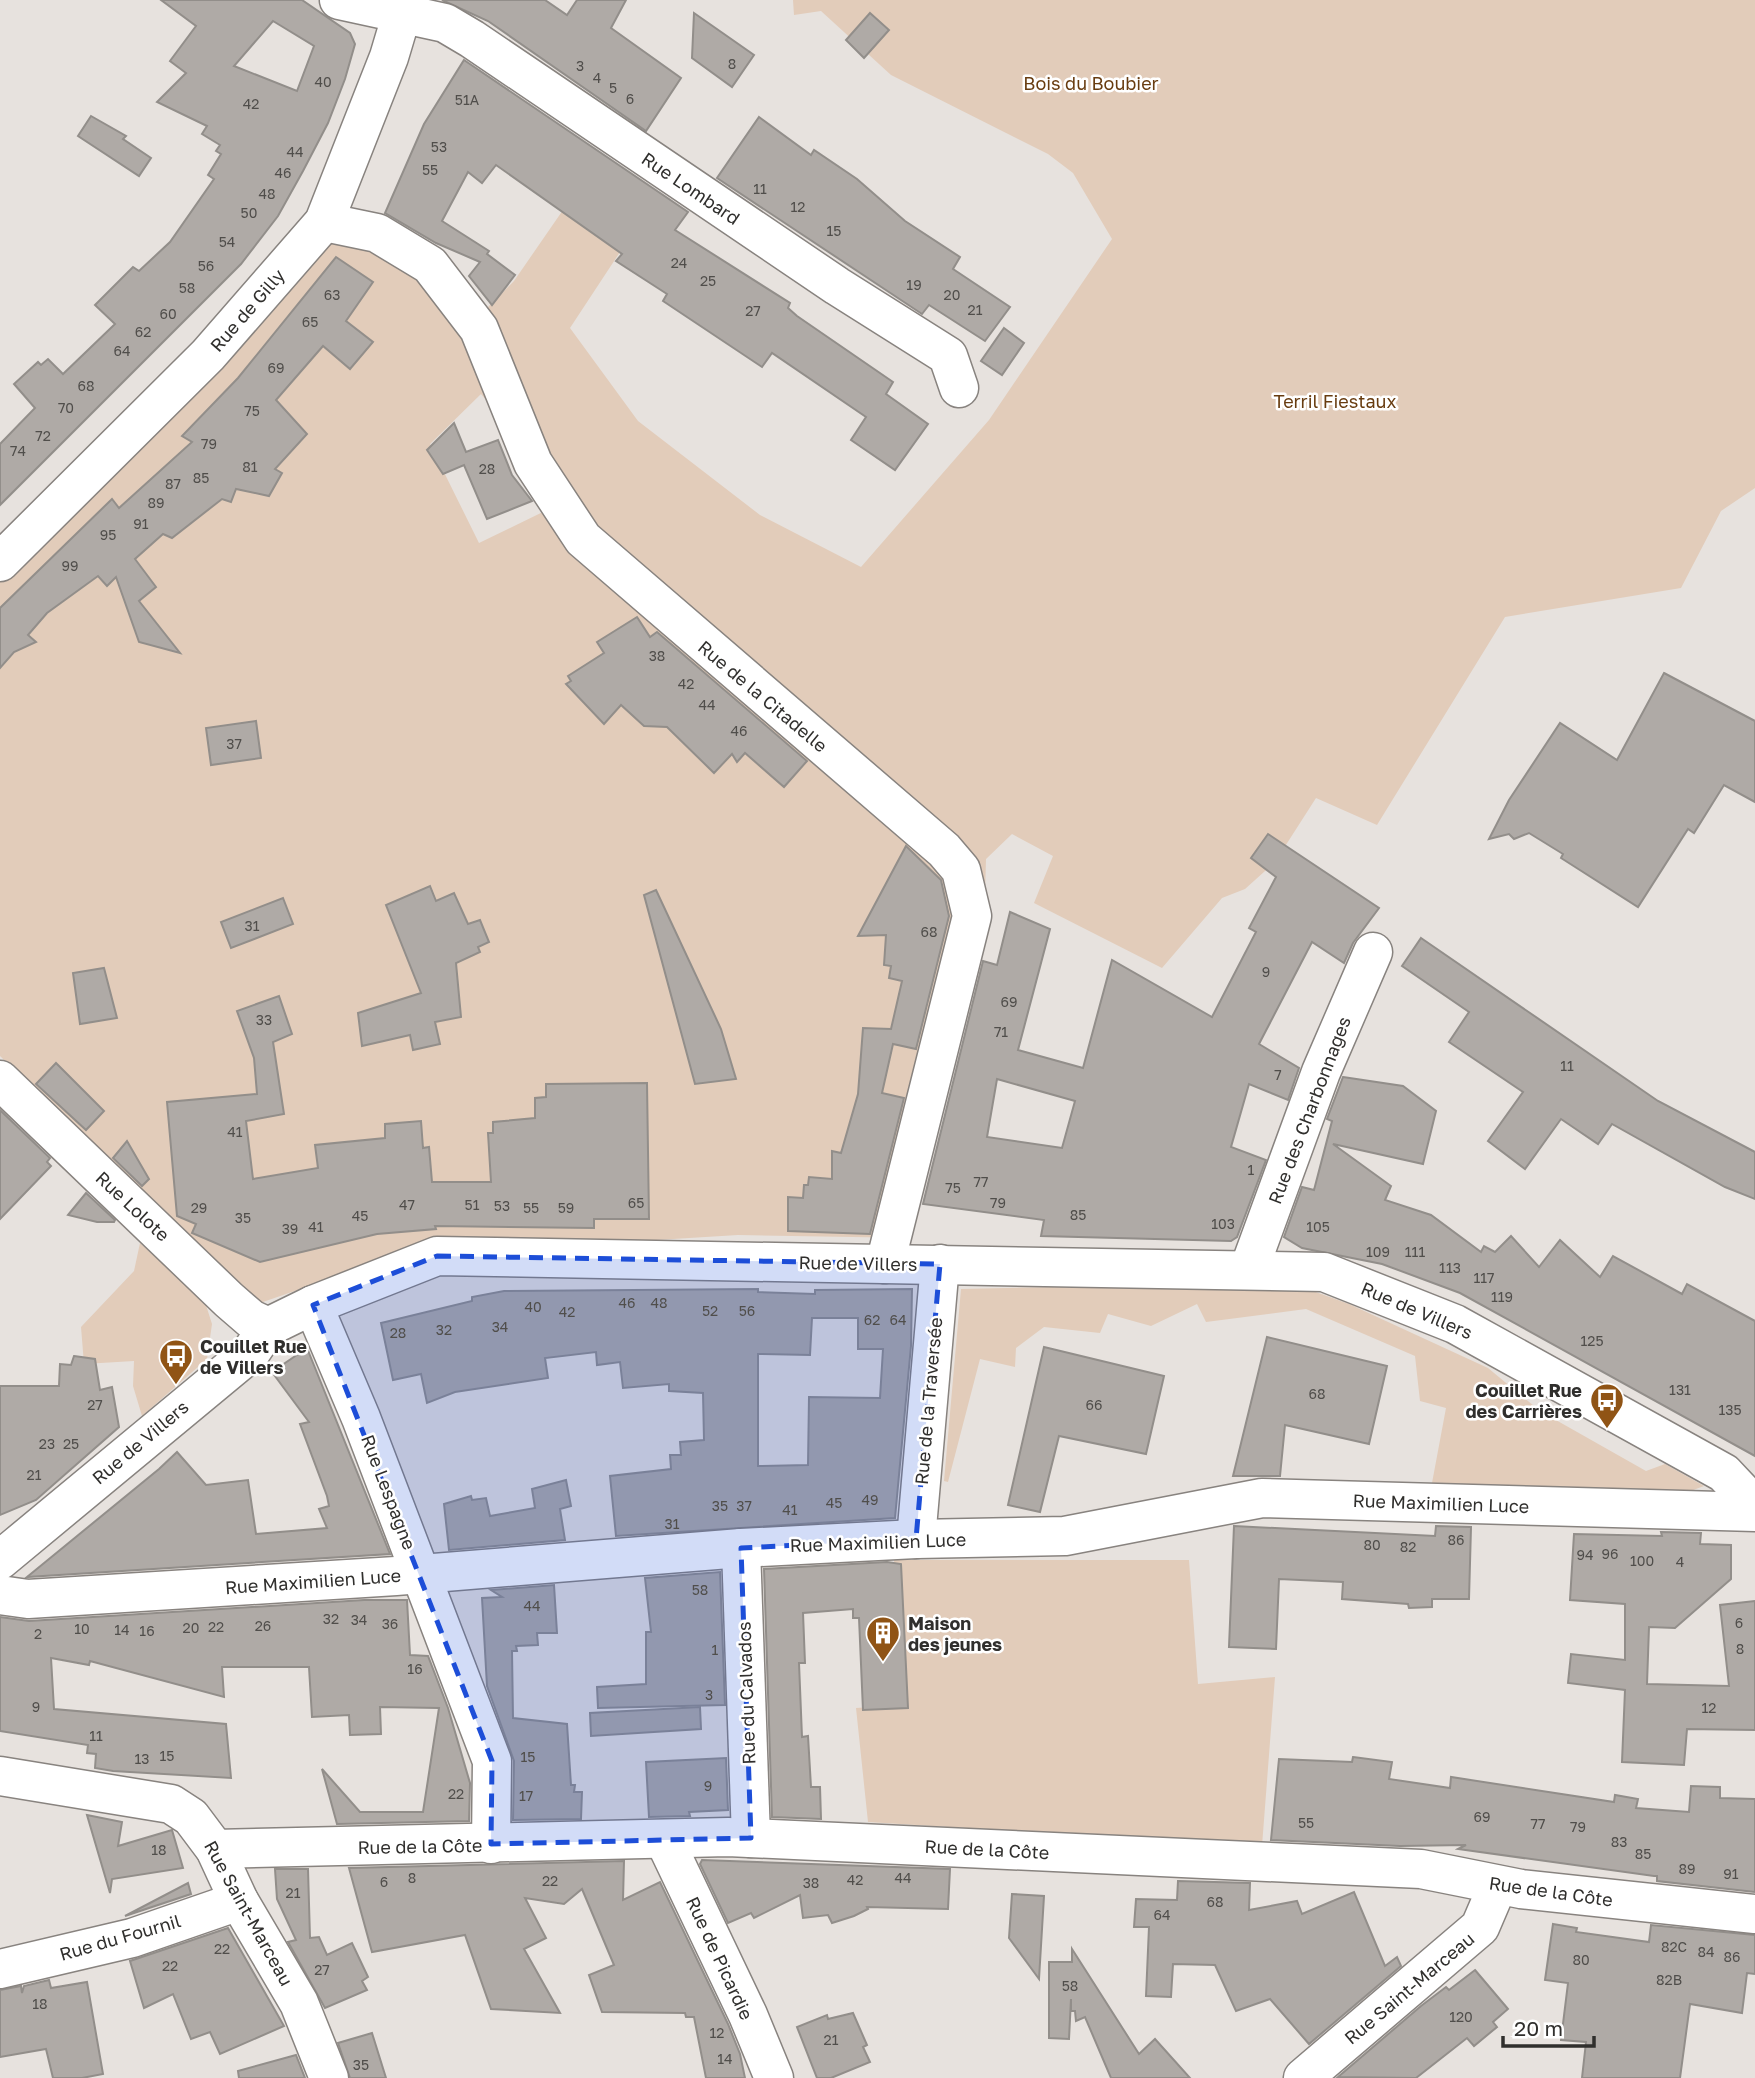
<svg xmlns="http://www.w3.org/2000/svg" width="1755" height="2078" font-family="'Golos Text',sans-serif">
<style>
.green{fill:#e2ccba}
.building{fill:#afaaa6;stroke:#928e8a;stroke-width:2;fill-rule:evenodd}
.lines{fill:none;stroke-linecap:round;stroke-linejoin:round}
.minor-casing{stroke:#88837f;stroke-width:41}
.major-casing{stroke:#88837f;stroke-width:41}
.minor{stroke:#fff;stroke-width:38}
.major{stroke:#fff;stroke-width:38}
.marked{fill:#1d4ed8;fill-opacity:0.2;stroke:#1d4ed8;stroke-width:5;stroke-dasharray:14 9;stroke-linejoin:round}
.labels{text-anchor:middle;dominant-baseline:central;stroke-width:5;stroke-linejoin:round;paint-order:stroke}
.number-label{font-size:14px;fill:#504e4b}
.park-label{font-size:18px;fill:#683c10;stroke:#fff}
.street-label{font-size:18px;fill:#302f2d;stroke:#fff}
.poi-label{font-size:18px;font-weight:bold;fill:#302f2d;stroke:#fff;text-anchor:start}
</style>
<rect width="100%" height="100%" fill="#e7e2de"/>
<!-- green -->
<g class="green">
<polygon points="793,0 1755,0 1755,488 1721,511 1681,588 1505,617 1377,825 1316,798 1275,862 1245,889 1222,898 1162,968 1034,903 1053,856 1012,834 986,859 985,896 912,1238 738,1235 608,1243 370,1265 260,1303 143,1197 0,1056 0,580 244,340 340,233 419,281 466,337 507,425 481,394 430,444 479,543 549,509 494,352 488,307 514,281 563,210 620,252 570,328 638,421 760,515 861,567 989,420 1112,239 1073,173 1048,154 891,75 821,11 794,15"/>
<polygon points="140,1243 205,1302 212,1324 207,1359 142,1416 133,1386 134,1361 84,1364 81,1327 134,1271"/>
<polygon points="1288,1282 1349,1304 1488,1368 1540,1411 1646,1471 1665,1464 1704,1486 1669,1499 1435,1487 1432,1483 1446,1408 1420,1401 1415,1356 1306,1309 1206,1322 1197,1304 1151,1326 1108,1314 1100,1333 1044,1327 1016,1348 1015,1367 980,1359 948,1482 944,1481 961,1289"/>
<polygon points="894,1560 1189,1560 1198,1684 1275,1677 1262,1846 868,1822 856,1708 902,1705"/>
</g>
<!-- building -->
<g class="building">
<path d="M161,0H302L350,33L355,44L345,79L328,123L303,171L278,216L241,264L0,505V444L35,408L14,384L38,362L41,365L48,359L63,374L115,324L95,305L133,267L139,271L170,242L214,179L208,175L221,154L216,151L220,145L202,134L207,126L157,102L186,73L170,61L196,26ZM273,21L314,46L297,91L234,66Z"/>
<polygon points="442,0 545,0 567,15 577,0 626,0 611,28 681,78 646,131 488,21"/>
<polygon points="694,13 754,55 732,87 692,58"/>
<polygon points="870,13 889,30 864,58 846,40"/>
<polygon points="464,60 688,212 675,230 790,303 788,308 797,316 893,382 886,394 928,424 895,470 851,440 866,417 772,353 762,367 663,301 667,294 616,261 622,254 496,165 482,183 468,172 442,221 489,251 487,254 515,275 492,305 469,276 480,262 436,243 385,213 424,124"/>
<polygon points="91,116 126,136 123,139 151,158 139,176 78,136"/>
<polygon points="759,117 811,155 814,150 857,179 905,221 960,257 953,269 1010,307 985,341 929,305 922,314 717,178"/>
<polygon points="336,257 373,282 346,321 373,342 350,369 323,346 276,400 307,434 275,469 282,473 269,496 236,489 231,502 222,499 172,538 163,534 135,559 156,587 139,601 180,653 139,642 116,577 107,586 98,576 47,613 28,635 36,642 14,652 0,668 0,608 112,499 119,508 192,442 182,436 238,378"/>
<polygon points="1004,328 1024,343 1002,375 981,361"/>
<polygon points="454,423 466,452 498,440 512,475 532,501 487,519 464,465 443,474 427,450"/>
<polygon points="637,617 650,637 657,632 807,761 784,787 745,753 737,762 732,754 714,773 667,727 644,726 621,705 604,724 566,684 571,681 568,676 604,653 597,642"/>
<polygon points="1664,673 1755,721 1755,802 1724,785 1694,833 1688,829 1638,907 1561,858 1563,854 1529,833 1514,839 1509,834 1489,839 1509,800 1560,723 1617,760"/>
<polygon points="256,721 261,758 211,765 206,728"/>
<path d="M1268,834L1379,908L1353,943L1344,963L1312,942L1259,1044L1299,1068L1288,1100L1249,1084L1231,1147L1266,1160L1237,1237L1231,1241L1041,1236L1044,1220L923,1204L983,961L997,965L1010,912L1050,929L1018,1050L1083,1068L1112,960L1212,1017L1256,932L1249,928L1276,877L1251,858ZM997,1079L1075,1101L1062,1148L987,1137Z"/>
<polygon points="906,846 941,880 949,916 916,1049 893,1044 882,1093 904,1098 870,1234 788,1231 788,1197 803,1198 804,1185 808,1185 809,1177 832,1179 832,1151 841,1153 858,1094 863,1028 891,1029 902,981 889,978 891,966 884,965 886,935 858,936"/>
<polygon points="430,886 436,901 454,893 468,924 480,920 489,942 478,947 480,952 456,963 461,1017 435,1022 440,1044 413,1050 410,1035 362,1046 358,1013 421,993 386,905"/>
<polygon points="656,890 721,1029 736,1079 695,1084 644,895"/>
<polygon points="283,898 293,924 231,948 221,922"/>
<polygon points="1421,938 1658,1101 1755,1152 1755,1199 1725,1187 1612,1124 1598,1144 1561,1119 1525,1169 1488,1141 1523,1092 1449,1042 1469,1012 1402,966"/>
<polygon points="104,968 117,1018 80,1024 73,973"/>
<polygon points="279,996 292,1034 273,1042 284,1114 246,1121 253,1179 318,1168 315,1145 385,1138 385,1124 421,1121 423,1148 429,1147 432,1182 491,1182 488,1133 493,1133 493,1122 535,1118 535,1098 546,1097 546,1084 647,1083 649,1219 594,1219 594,1228 435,1226 436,1229 377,1234 260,1262 192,1233 196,1224 177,1216 167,1102 257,1094 254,1058 237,1011"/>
<polygon points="56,1063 104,1111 86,1130 36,1084"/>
<polygon points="1343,1077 1403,1086 1436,1111 1423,1164 1333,1144 1391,1186 1385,1200 1431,1215 1481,1252 1484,1246 1495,1252 1511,1236 1539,1267 1560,1240 1600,1277 1613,1256 1682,1294 1687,1284 1755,1321 1755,1456 1460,1293 1382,1264 1302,1248 1284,1237 1302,1187 1314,1190 1332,1121 1327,1119"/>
<polygon points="0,1110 50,1158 47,1162 51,1166 0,1219"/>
<polygon points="127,1141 149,1179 142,1186 113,1158"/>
<polygon points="86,1193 115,1220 114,1222 97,1222 68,1215"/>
<path d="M758,1289V1292L815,1294V1290L912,1289L911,1346L895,1518L616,1536L610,1476L671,1469L670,1455H681L680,1442L704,1440L703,1393L669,1391V1384L623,1388L620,1362L597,1365L596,1352L545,1358L548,1378L455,1392L427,1403L421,1374L393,1380L381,1323L472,1301V1297L504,1291ZM812,1318H858V1349H883L880,1398L809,1397L808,1465L758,1466V1354L810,1355Z"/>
<polygon points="1267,1337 1387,1366 1369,1444 1285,1425 1280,1476 1233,1476"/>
<polygon points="1044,1347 1164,1376 1146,1454 1059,1436 1040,1512 1008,1505"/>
<polygon points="307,1348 390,1554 27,1577 159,1469 177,1452 206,1485 248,1480 256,1534 327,1528 319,1509 329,1506 327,1496 300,1424 309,1422 272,1372"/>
<polygon points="74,1356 95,1359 100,1390 112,1387 119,1427 36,1500 0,1515 0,1386 59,1386 60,1364 71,1365"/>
<polygon points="566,1480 571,1506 560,1509 565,1540 449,1550 444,1504 471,1496 472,1500 486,1498 490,1516 535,1508 532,1489"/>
<polygon points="1234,1526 1435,1536 1436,1526 1471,1527 1469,1599 1432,1599 1432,1607 1409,1608 1408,1604 1342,1599 1343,1582 1279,1579 1276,1649 1229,1647"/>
<polygon points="1661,1532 1701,1533 1700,1544 1731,1545 1731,1579 1675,1628 1649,1627 1647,1684 1729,1686 1720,1605 1755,1601 1755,1730 1687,1729 1684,1765 1622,1762 1625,1690 1568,1683 1571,1654 1625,1660 1625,1604 1570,1600 1574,1534 1662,1536"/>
<polygon points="887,1562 901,1564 908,1708 863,1710 859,1618 853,1618 853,1609 803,1613 805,1663 799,1663 802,1737 808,1736 811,1787 820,1787 821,1819 772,1817 764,1569"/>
<polygon points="720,1572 725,1705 598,1708 597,1687 646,1684 646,1632 651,1632 645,1578"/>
<polygon points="554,1585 557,1633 537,1633 538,1645 516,1646 517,1651 512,1651 513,1718 567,1724 571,1785 575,1785 574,1792 582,1792 581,1819 513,1820 514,1761 487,1686 482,1598 502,1597 491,1590"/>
<polygon points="364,1600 407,1600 410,1655 428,1656 448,1708 470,1783 469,1821 337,1824 322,1769 360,1812 423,1812 439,1708 380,1707 381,1734 350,1735 349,1715 312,1717 309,1667 222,1667 224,1697 90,1661 89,1665 51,1658 54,1709 226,1724 231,1778 113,1771 95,1768 96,1754 87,1753 88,1745 0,1731 0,1617 29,1621"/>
<polygon points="700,1707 701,1729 591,1736 590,1713"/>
<polygon points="1353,1757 1392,1762 1389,1779 1450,1788 1451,1777 1614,1802 1615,1795 1638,1799 1636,1808 1689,1812 1691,1786 1720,1787 1720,1798 1755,1799 1755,1892 1657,1881 1657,1876 1654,1876 1458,1849 1466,1845 1400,1846 1271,1840 1279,1759 1352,1762"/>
<polygon points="726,1758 728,1810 689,1812 690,1816 649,1817 646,1762"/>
<polygon points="87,1815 122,1822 118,1846 172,1830 183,1868 112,1879 110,1893"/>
<polygon points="702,1860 950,1869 948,1909 867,1907 868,1909 854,1916 832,1923 828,1915 803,1918 800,1895 754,1918 751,1913 728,1923 700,1864"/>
<polygon points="624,1861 623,1900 660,1882 728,2024 740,2054 745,2078 706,2078 694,2017 686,2017 685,2013 602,2012 589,1975 614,1965 582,1889 564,1904 525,1898 546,1938 524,1949 560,2013 491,2009 465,1935 372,1952 349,1868"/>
<polygon points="275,1869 308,1869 310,1938 319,1937 327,1955 352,1943 368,1977 362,1981 367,1990 325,2008 288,1942 296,1940 277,1899"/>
<polygon points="1178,1881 1250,1883 1249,1910 1297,1901 1302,1914 1354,1892 1385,1966 1397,1957 1401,1966 1309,2044 1270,1999 1236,2011 1215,1965 1173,1964 1171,1997 1146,1996 1149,1927 1134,1927 1136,1899 1177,1900"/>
<polygon points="188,1883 191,1894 125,1916"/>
<polygon points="1012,1894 1044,1896 1039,1979 1009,1938"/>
<polygon points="1553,1924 1577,1928 1576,1932 1649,1942 1651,1925 1755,1935 1755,1974 1747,1973 1742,2013 1690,2004 1680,2078 1582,2078 1586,2042 1561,2040 1568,1983 1545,1980"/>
<polygon points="228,1928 284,2026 220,2054 210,2032 191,2039 173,1994 144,2008 130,1961"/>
<polygon points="1072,1949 1139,2054 1155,2039 1190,2078 1111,2078 1085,2017 1076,2021 1075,2011 1071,2011 1071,1999 1069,2039 1049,2038 1049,1962 1072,1962"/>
<polygon points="1475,1970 1508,2009 1493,2022 1497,2027 1474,2046 1467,2038 1416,2078 1338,2077 1421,2006 1446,1987 1449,1990"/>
<polygon points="49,1980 51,1988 87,1982 103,2074 82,2078 53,2078 46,2049 0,2057 0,1990 21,1986 22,1993 24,1986"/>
<polygon points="853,2013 867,2045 863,2047 870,2062 831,2078 817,2078 797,2027 827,2015 828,2019"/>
<polygon points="372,2033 386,2078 350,2078 338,2043"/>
<polygon points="296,2055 305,2078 239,2078 238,2071"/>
</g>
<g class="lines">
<!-- minor casing -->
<g class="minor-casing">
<g id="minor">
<polyline points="339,0 445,23 472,39 837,286 948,356 959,388"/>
<polyline points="324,222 377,233 430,265 479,329 533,463 583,539 944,850 961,870 972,916 885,1264"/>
<polyline points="0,1080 229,1300 251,1319 268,1327"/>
<polyline points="1249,1269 1321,1072 1373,952"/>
<polyline points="313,1305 361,1418 492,1761 491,1844"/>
<polyline points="916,1539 940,1264"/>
<polyline points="741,1548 751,1838"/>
<polyline points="0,1560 251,1352 268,1327 313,1305 437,1256 1324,1272 1455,1324 1724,1473 1755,1506"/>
<polyline points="0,1595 28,1599 396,1576 741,1548 916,1539 1065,1536 1262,1498 1755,1512"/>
<polyline points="0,1776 171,1804 191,1817 215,1849 239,1901 299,2003 329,2078"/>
<polyline points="664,1839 748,2015 774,2078"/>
<polyline points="215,1849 728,1837 1421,1869 1521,1889 1755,1914"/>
<polyline points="0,1969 132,1938 239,1901"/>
<polyline points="1303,2078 1480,1927 1498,1885"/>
</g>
</g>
<!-- major casing -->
<g class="major-casing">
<polyline id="major" points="0,562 208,355 324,222 389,57 406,0"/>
</g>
<!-- minor -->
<use href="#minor" class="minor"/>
<!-- major -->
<use href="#major" class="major"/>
</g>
<!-- marked area -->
<path class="marked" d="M437,1256L940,1264L916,1539L741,1548L751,1838L491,1844L492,1761L313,1305Z"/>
<!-- icons -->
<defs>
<g id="bus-pin" transform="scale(1.75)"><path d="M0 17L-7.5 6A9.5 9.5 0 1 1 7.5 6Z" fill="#905415" stroke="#fff"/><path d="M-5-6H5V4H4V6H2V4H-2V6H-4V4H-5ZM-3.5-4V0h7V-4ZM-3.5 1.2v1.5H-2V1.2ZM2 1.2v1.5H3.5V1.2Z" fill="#fff"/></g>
<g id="building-pin" transform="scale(1.75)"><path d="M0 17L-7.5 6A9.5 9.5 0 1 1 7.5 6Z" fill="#905415" stroke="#fff"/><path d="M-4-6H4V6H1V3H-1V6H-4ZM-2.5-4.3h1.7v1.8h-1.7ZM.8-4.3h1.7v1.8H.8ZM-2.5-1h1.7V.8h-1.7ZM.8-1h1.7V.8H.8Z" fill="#fff"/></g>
</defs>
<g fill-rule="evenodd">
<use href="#bus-pin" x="176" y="1356"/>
<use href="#bus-pin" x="1607" y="1400"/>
<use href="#building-pin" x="883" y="1633"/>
</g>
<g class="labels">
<!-- number labels -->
<g class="number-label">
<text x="732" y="63">8</text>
<text x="580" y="65">3</text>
<text x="597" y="77">4</text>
<text x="323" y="81">40</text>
<text x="613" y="87">5</text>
<text x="630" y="98">6</text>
<text x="467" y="99">51A</text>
<text x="251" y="103">42</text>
<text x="439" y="146">53</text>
<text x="295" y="151">44</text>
<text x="430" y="169">55</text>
<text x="283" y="172">46</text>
<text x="760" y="188">11</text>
<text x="267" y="193">48</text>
<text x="798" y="206">12</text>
<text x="249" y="212">50</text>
<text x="834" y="230">15</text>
<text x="227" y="241">54</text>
<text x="679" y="262">24</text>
<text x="206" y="265">56</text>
<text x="708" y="280">25</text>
<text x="914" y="284">19</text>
<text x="187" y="287">58</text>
<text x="332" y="294">63</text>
<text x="952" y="294">20</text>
<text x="975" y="309">21</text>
<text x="753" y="310">27</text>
<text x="168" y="313">60</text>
<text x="310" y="321">65</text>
<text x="143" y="331">62</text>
<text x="122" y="350">64</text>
<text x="276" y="367">69</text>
<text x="86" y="385">68</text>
<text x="66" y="407">70</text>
<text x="252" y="410">75</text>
<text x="43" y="435">72</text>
<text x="209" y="443">79</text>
<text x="18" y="450">74</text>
<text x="250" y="466">81</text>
<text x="487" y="468">28</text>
<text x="201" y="477">85</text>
<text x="173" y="483">87</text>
<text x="156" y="502">89</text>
<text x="141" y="523">91</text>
<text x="108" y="534">95</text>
<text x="70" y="565">99</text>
<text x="657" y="655">38</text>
<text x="686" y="683">42</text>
<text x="707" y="704">44</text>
<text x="739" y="730">46</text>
<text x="234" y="743">37</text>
<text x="252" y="925">31</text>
<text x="929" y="931">68</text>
<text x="1266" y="971">9</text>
<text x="1009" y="1001">69</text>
<text x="264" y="1019">33</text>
<text x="1001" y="1031">71</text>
<text x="1567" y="1065">11</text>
<text x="1278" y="1074">7</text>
<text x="235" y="1131">41</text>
<text x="1251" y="1169">1</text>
<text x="981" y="1181">77</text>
<text x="953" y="1187">75</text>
<text x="636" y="1202">65</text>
<text x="998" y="1202">79</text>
<text x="407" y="1204">47</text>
<text x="472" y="1204">51</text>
<text x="502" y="1205">53</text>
<text x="199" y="1207">29</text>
<text x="531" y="1207">55</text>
<text x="566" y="1207">59</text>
<text x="1078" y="1214">85</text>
<text x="360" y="1215">45</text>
<text x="243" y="1217">35</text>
<text x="1223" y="1223">103</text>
<text x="316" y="1226">41</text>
<text x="1318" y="1226">105</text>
<text x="290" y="1228">39</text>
<text x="1378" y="1251">109</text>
<text x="1415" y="1251">111</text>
<text x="1450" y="1267">113</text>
<text x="1484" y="1277">117</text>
<text x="1502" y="1296">119</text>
<text x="627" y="1302">46</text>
<text x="659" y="1302">48</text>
<text x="533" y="1306">40</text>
<text x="710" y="1310">52</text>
<text x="747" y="1310">56</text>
<text x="567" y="1311">42</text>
<text x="872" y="1319">62</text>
<text x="898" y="1319">64</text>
<text x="500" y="1326">34</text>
<text x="444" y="1329">32</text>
<text x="398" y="1332">28</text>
<text x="1592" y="1340">125</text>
<text x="1680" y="1389">131</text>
<text x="1317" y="1393">68</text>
<text x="95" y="1404">27</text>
<text x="1094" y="1404">66</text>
<text x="1730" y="1409">135</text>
<text x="47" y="1443">23</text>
<text x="71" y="1443">25</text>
<text x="34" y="1474">21</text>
<text x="870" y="1499">49</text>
<text x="834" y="1502">45</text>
<text x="720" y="1505">35</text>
<text x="744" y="1505">37</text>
<text x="790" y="1509">41</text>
<text x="672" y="1523">31</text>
<text x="1456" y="1539">86</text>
<text x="1372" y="1544">80</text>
<text x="1408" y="1546">82</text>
<text x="1610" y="1553">96</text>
<text x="1585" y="1554">94</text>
<text x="1642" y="1560">100</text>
<text x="1680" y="1561">4</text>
<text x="700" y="1589">58</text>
<text x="532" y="1605">44</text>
<text x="331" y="1618">32</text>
<text x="359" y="1619">34</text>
<text x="1739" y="1622">6</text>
<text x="390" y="1623">36</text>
<text x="263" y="1625">26</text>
<text x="216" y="1626">22</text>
<text x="191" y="1627">20</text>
<text x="82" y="1628">10</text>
<text x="122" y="1629">14</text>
<text x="147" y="1630">16</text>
<text x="38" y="1633">2</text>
<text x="1740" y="1648">8</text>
<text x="715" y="1649">1</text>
<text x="415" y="1668">16</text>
<text x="709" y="1694">3</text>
<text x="36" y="1706">9</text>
<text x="1709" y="1707">12</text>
<text x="96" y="1735">11</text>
<text x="167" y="1755">15</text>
<text x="528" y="1756">15</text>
<text x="142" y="1758">13</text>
<text x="708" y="1785">9</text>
<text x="456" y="1793">22</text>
<text x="526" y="1795">17</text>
<text x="1482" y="1816">69</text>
<text x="1306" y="1822">55</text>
<text x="1538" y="1823">77</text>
<text x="1578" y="1826">79</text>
<text x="1619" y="1841">83</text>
<text x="159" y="1849">18</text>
<text x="1643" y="1853">85</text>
<text x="1687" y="1868">89</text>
<text x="1731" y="1873">91</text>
<text x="412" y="1877">8</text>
<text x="903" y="1877">44</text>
<text x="855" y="1879">42</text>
<text x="550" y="1880">22</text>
<text x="384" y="1881">6</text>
<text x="811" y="1882">38</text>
<text x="293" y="1892">21</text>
<text x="1215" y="1901">68</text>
<text x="1162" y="1914">64</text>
<text x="1674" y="1946">82C</text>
<text x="222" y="1948">22</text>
<text x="1706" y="1951">84</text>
<text x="1732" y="1956">86</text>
<text x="1581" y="1959">80</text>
<text x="170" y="1965">22</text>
<text x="322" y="1969">27</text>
<text x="1669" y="1979">82B</text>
<text x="1070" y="1985">58</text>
<text x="40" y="2003">18</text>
<text x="1461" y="2016">120</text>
<text x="717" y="2032">12</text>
<text x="831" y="2039">21</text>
<text x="725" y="2058">14</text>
<text x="361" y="2064">35</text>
</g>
<!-- park labels -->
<g class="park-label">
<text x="1091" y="83">Bois du Boubier</text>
<text x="1335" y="401">Terril Fiestaux</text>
</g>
<!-- street labels -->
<g class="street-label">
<text transform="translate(691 188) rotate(34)">Rue Lombard</text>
<text transform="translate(247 310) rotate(-49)">Rue de Gilly</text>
<text transform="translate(763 696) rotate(40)">Rue de la Citadelle</text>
<text transform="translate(1309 1110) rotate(-69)">Rue des Charbonnages</text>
<text transform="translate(133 1206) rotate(43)">Rue Lolote</text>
<text transform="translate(858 1263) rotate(1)">Rue de Villers</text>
<text transform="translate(1417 1310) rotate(23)">Rue de Villers</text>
<text transform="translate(928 1401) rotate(-85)">Rue de la Traversée</text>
<text transform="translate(140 1442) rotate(-40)">Rue de Villers</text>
<text transform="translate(389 1492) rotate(69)">Rue Lespagne</text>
<text transform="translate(1441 1503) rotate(2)">Rue Maximilien Luce</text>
<text transform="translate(878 1542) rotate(-2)">Rue Maximilien Luce</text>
<text transform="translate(313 1581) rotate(-4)">Rue Maximilien Luce</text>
<text transform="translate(746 1693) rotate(-92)">Rue du Calvados</text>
<text transform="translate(420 1846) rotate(-1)">Rue de la Côte</text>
<text transform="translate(987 1849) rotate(3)">Rue de la Côte</text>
<text transform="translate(1551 1891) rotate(8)">Rue de la Côte</text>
<text transform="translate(249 1913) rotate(61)">Rue Saint-Marceau</text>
<text transform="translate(120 1937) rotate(-16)">Rue du Fournil</text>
<text transform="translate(720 1958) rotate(65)">Rue de Picardie</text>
<text transform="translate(1409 1988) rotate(-40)">Rue Saint-Marceau</text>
</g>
<!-- poi labels -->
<g class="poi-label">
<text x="200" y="1346">Couillet Rue<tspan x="200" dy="21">de Villers</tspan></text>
<text x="1582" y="1390" text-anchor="end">Couillet Rue<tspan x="1582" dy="21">des Carrières</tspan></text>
<text x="908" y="1623">Maison<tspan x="908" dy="21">des jeunes</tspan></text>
</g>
</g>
<!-- scale -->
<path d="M1503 2036v10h91v-10" fill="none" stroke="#302f2d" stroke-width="3.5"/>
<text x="1514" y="2036" font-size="21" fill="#302f2d" stroke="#ffffff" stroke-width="5" paint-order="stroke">20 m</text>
</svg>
